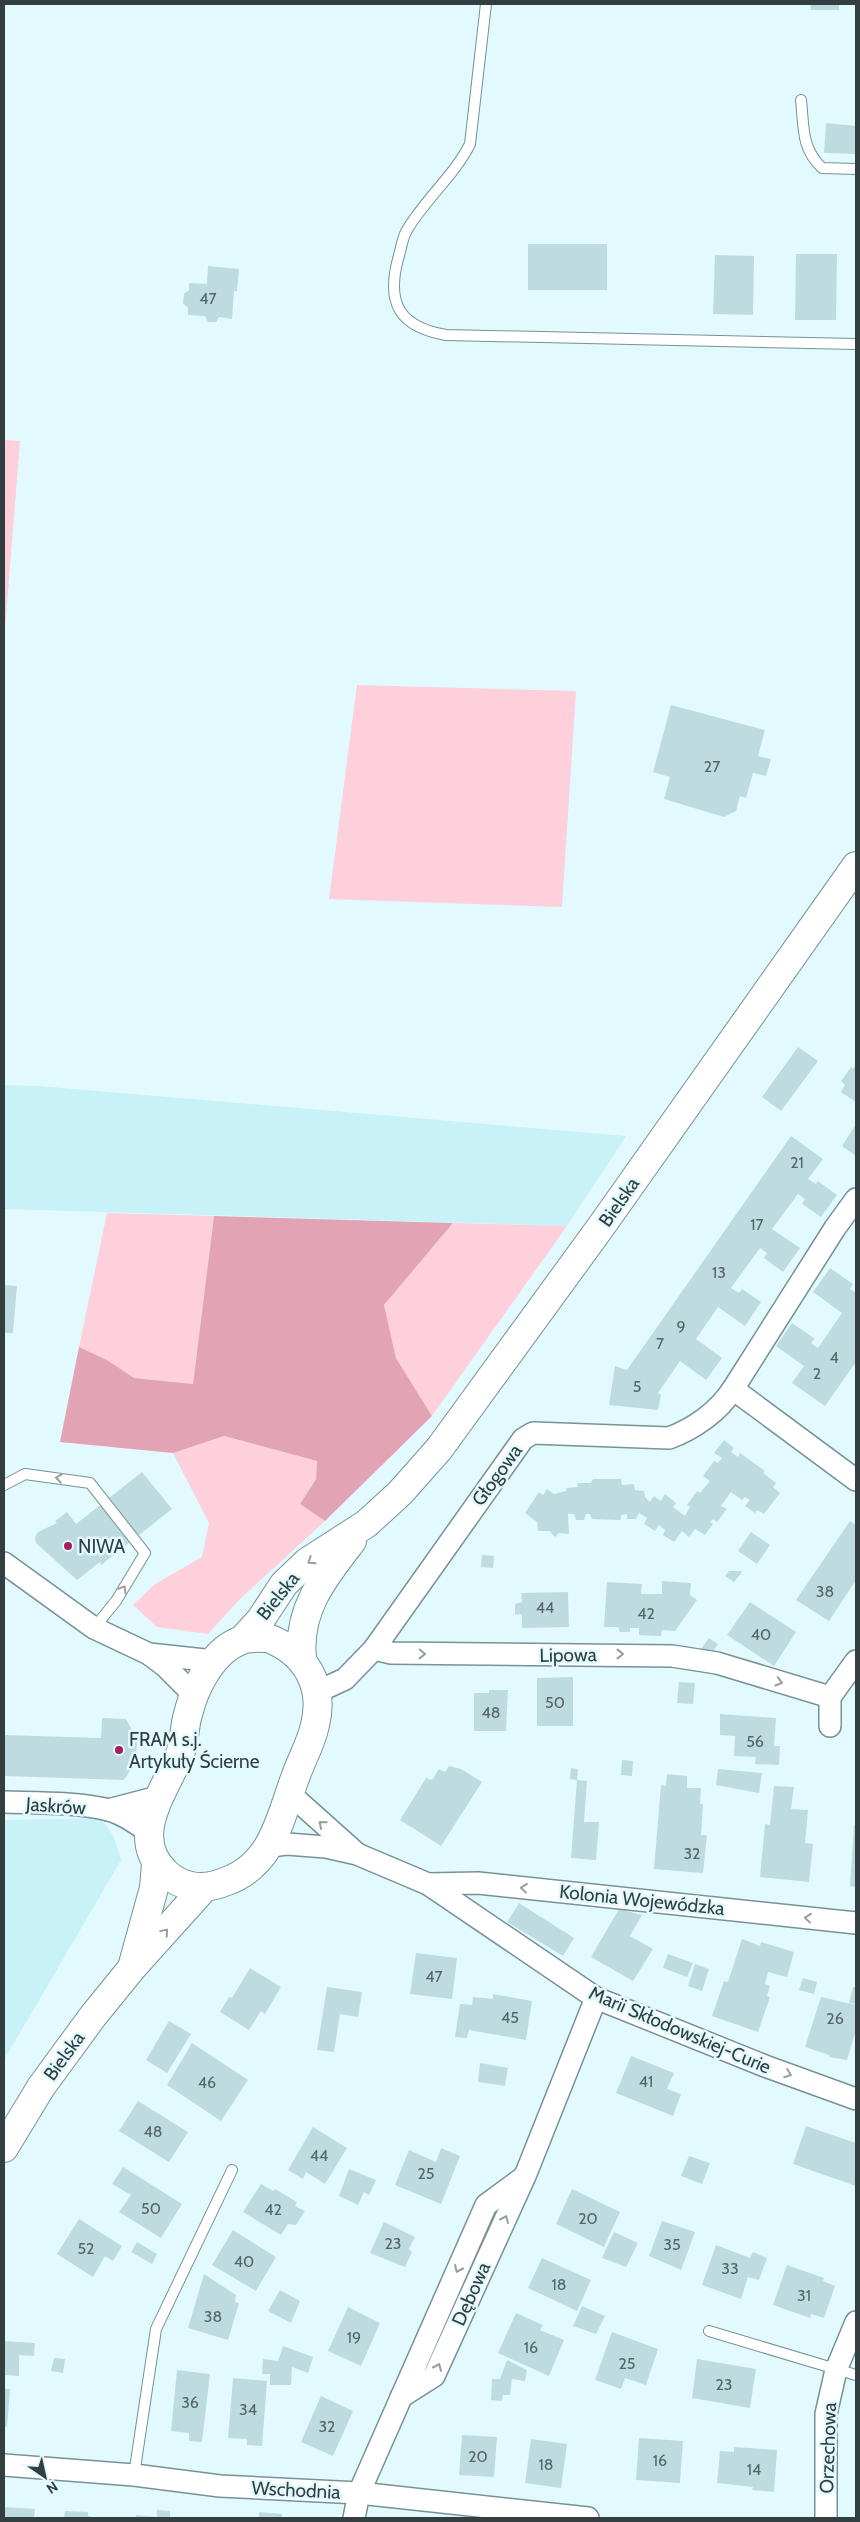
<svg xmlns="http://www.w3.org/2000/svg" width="860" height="2522" font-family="Cabin,sans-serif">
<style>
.built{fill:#c9f1f8}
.green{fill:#fed0dc}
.forest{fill:#e2a4b5}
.building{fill:#bedce0}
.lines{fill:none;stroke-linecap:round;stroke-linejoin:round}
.lane-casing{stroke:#769297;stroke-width:12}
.street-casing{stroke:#769297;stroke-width:24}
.secondary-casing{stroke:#769297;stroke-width:30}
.lane{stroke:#fff;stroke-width:10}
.street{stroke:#fff;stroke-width:21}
.secondary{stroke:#fff;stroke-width:28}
.oneway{stroke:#989ea0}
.poi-dot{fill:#aa1c5a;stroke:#e2fafe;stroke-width:2}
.labels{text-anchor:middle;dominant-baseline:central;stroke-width:5;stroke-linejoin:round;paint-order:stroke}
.number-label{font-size:16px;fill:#556668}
.street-label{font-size:19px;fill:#323e40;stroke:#e2fafe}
.poi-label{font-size:19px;fill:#323e40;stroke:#e2fafe;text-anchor:start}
</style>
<rect width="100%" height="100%" fill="#e2fafe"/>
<!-- built -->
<g class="built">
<polygon points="4,1085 39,1086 626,1136 567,1226 4,1209"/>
<polygon points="101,1818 114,1837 121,1860 4,2060 4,1820"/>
</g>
<!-- green -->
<g class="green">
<polygon points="4,440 20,441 4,642"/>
<polygon points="357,685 576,691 562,907 329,899"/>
<polygon points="107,1213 214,1216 193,1384 134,1378 107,1360 79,1347"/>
<polygon points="453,1223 567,1226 432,1416 396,1358 384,1305"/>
<polygon points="224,1436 317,1461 316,1479 300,1504 325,1521 240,1599 208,1634 157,1627 133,1605 155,1584 202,1557 209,1523 173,1453"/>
</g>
<!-- forest -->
<polygon class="forest" points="214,1216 453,1223 384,1305 396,1358 432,1416 325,1521 300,1504 316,1479 317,1461 224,1436 173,1453 60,1442 79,1347 107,1360 134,1378 193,1384"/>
<!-- building -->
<g class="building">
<polygon points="810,4 839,4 839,10 811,10"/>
<polygon points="826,123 856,126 856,154 824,153"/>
<rect x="528" y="244" width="79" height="46"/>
<polygon points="796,254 837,254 836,320 795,320"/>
<polygon points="715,255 754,256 753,315 713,314"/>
<polygon points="208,266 239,269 237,291 234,291 232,319 219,317 216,322 208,322 205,316 188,315 188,308 183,303 184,294 189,290 189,283 207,284"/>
<polygon points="671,705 765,730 758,756 771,759 766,776 753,773 746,798 740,796 736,811 724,817 664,799 670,777 653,772"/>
<polygon points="798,1047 818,1061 781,1111 762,1097"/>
<polygon points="856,1065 856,1102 841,1092 845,1085 841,1081 851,1067 853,1069"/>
<polygon points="856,1124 856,1156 842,1146"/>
<polygon points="791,1136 823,1159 808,1179 816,1184 818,1181 837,1195 821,1217 802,1204 805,1199 798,1194 772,1229 800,1248 783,1272 764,1258 767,1253 760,1248 731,1288 739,1293 742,1289 761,1302 745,1326 718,1307 696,1339 722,1358 706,1380 680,1361 658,1393 661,1395 658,1410 609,1405 615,1366 627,1370"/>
<polygon points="830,1268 853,1284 850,1289 856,1293 856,1362 825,1406 792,1383 804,1366 776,1346 792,1323 815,1339 811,1343 818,1348 842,1313 813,1292"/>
<polygon points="4,1285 17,1286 13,1333 4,1333"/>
<polygon points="724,1440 734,1448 731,1452 738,1457 740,1453 765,1471 763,1473 776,1483 773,1487 780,1493 764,1514 757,1510 755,1513 745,1506 750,1500 745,1497 742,1500 731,1492 721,1506 727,1509 717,1522 713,1519 710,1522 713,1524 705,1535 695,1529 689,1537 682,1531 674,1542 663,1535 665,1530 659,1525 655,1531 644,1524 647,1518 639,1513 636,1519 627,1519 627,1514 621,1515 621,1520 592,1519 590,1514 586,1514 584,1520 576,1520 574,1514 568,1514 569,1534 559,1533 555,1537 550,1531 538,1531 537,1522 525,1513 539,1492 543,1495 547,1489 554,1494 566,1491 566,1488 578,1487 577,1483 591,1483 593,1479 621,1479 622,1485 634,1484 635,1490 644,1491 645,1497 650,1502 654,1496 661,1501 665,1494 676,1503 673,1507 685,1516 690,1507 687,1505 697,1491 700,1493 710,1481 703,1476 714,1461 718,1463 722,1458 714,1453"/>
<polygon points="142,1472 172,1509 101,1565 100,1562 77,1580 36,1543 35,1537 38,1532 57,1523 55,1521 67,1512 76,1524"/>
<polygon points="850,1521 856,1525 856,1580 829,1621 796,1600"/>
<polygon points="751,1532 770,1545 757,1564 738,1551"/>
<polygon points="482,1555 494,1556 493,1568 481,1567"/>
<polygon points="729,1571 741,1571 742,1572 734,1582 725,1576"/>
<polygon points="662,1581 691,1583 690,1595 697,1600 675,1631 662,1630 661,1636 655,1636 639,1635 639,1628 630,1628 630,1632 620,1632 618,1627 604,1627 607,1582 642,1584 641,1594 662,1594"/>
<polygon points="568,1592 569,1627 522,1628 522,1616 521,1614 515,1615 515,1604 522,1602 521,1593"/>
<polygon points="750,1602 796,1632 774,1666 727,1635"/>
<polygon points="709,1638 718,1644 712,1652 701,1649"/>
<polygon points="573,1677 573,1726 537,1726 537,1678"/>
<polygon points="679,1682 695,1683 693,1704 677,1703"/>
<polygon points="489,1690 508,1690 506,1731 474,1731 474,1693 489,1693"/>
<polygon points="720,1714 776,1718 774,1746 780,1746 779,1765 755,1764 756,1757 734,1756 735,1736 720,1735"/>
<polygon points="102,1718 126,1719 137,1740 136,1761 124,1780 4,1776 4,1735 101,1738"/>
<polygon points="622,1760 633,1761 632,1776 621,1775"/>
<polygon points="449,1766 461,1769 482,1782 441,1846 400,1820 426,1778 432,1780 439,1769 445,1772"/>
<polygon points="571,1768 578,1769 577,1780 587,1781 584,1822 599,1822 596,1860 571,1858 577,1780 570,1779"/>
<polygon points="718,1769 762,1773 759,1793 716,1785"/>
<polygon points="667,1774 687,1776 687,1788 701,1788 700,1804 703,1804 701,1835 707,1835 703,1873 654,1869 661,1785 666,1786"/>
<polygon points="774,1786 794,1787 791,1809 808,1810 805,1843 813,1844 809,1882 760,1877 765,1824 770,1825"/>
<polygon points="854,1825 856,1826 856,1887 850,1886"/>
<polygon points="519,1903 574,1938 563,1956 507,1922"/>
<polygon points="619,1909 642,1915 630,1936 653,1949 633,1981 591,1957"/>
<polygon points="742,1939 760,1946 761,1942 794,1952 787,1977 768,1972 765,1984 770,1986 767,1996 770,1997 758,2032 712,2016 724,1981 728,1982"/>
<polygon points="416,1953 457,1958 452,1999 410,1994"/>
<polygon points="668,1954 693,1963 687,1977 663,1968"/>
<polygon points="695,1964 709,1969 702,1991 688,1986"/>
<polygon points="250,1968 281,1987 265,2014 261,2011 249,2030 220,2012 229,1997 232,1998"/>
<polygon points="803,1978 817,1982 814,1994 799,1990"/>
<polygon points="327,1987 362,1992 358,2017 340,2014 334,2052 317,2050"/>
<polygon points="853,1987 856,1987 856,2004 849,2003"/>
<polygon points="493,1994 532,2001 526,2040 469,2030 467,2038 455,2037 460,2004 472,2005 473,1997 493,1999"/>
<polygon points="821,1997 856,2005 856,2030 847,2060 829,2057 829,2055 805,2047"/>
<polygon points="169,2021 191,2034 167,2073 146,2060"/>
<polygon points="192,2043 248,2080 221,2121 167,2085"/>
<polygon points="631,2056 674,2073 667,2089 681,2094 673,2116 616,2093"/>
<polygon points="480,2063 508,2068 505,2086 478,2082"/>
<polygon points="138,2101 188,2132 169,2162 119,2131"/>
<polygon points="806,2126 856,2143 856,2186 793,2164"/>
<polygon points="313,2127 347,2148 325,2184 306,2172 303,2179 288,2170"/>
<polygon points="441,2148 460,2156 441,2204 395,2185 409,2150 436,2162"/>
<polygon points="689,2156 710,2163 702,2184 681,2176"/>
<polygon points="123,2167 182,2204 161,2238 119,2212 131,2195 112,2184"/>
<polygon points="349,2169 376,2180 369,2195 364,2192 358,2205 339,2196"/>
<polygon points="261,2184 273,2191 275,2189 297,2202 295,2206 305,2211 296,2225 288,2224 281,2235 243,2212"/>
<polygon points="572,2189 620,2212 604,2247 556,2224"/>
<polygon points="79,2219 122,2246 113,2261 105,2256 93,2277 57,2254"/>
<polygon points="662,2221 695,2232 681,2270 649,2256"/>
<polygon points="384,2222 415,2237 409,2249 412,2252 405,2267 370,2253"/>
<polygon points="233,2230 276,2257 256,2291 212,2265"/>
<polygon points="614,2232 638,2243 626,2267 602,2258"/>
<polygon points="137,2242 157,2254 152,2264 131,2252"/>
<polygon points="716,2245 750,2258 753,2252 767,2258 759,2280 748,2277 741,2299 702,2285"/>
<polygon points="542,2258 591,2280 577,2311 528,2288"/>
<polygon points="787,2265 824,2278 823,2281 835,2286 824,2318 811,2314 810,2318 773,2305"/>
<polygon points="204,2274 236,2295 235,2302 239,2303 228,2340 188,2328"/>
<polygon points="280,2290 300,2301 291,2323 268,2311"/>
<polygon points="582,2306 605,2316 596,2334 573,2326"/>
<polygon points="348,2307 380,2323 361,2366 328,2351"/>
<polygon points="516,2313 543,2325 540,2330 564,2340 549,2376 498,2353"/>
<polygon points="612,2332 658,2349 646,2385 625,2378 621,2389 595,2380"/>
<polygon points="4,2341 35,2343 34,2356 19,2355 19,2376 4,2375"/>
<polygon points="283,2346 313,2357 308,2373 292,2367 291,2385 270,2385 270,2374 262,2374 263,2359 278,2361"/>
<polygon points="54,2358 65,2359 63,2373 51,2371"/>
<polygon points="697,2359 756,2369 750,2408 692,2398"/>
<polygon points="507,2360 527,2370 525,2381 512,2379 510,2395 503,2395 502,2401 491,2400 492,2379 500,2379"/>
<polygon points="177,2370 210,2374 202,2442 189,2441 189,2433 171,2431"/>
<polygon points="233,2378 267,2381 262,2446 247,2445 247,2439 228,2438"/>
<polygon points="4,2389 10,2389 7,2427 4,2426"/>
<polygon points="321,2396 353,2411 333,2456 301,2442"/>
<polygon points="462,2435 497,2437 494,2477 459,2475"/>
<polygon points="639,2438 683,2441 680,2483 636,2480"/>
<polygon points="531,2439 567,2444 561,2488 525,2483"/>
<polygon points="734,2447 777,2450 774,2492 752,2490 753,2487 717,2483 720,2451 734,2452"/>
<polygon points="4,2507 35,2509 34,2518 4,2518"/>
<polygon points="157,2510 170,2511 170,2518 136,2518 136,2515 157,2517"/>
<polygon points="65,2511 88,2512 88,2516 94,2518 64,2518"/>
<polygon points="259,2512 282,2514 282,2518 259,2518"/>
</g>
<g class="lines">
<!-- lane casing -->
<g class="lane-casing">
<g id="lane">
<path d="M486,4L470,144C454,176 425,199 407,230C402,238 401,250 398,259C386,304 400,327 446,335L856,344"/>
<path d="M801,100C804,127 801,148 822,168L856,169"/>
<polyline points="4,1485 25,1474 90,1483 145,1553 116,1601 94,1628"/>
<polyline points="709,2331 856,2375"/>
<polyline points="134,2475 156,2329 232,2170"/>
</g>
</g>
<!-- street casing -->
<g class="street-casing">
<g id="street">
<polyline points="856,1199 835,1228 733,1389 856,1480"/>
<polyline points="4,1563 94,1628 149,1654 165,1666 194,1695"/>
<polyline points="374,1649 391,1653 672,1656 717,1663 830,1697"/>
<polyline points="149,1654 214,1661"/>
<path d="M317,1692L345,1679L374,1649L523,1439L533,1433L669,1438C694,1429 719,1411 733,1389"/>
<polyline points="830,1726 830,1697 856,1661"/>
<polyline points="289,1793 355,1852"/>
<path d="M4,1802C37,1803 77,1802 109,1810C124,1814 137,1824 150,1833"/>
<polyline points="108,1810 158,1797"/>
<polyline points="270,1846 287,1844 326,1847 357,1854 428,1884 596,1998 765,2066 856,2099"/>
<polyline points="428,1884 478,1883 856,1923"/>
<polyline points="401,2397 434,2376 525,2176 596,1998"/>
<polyline points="4,2465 134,2475 220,2486 359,2493 588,2518"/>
<polyline points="354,2518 359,2493 486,2205 524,2177"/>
<polyline points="826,2518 826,2414 836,2370 856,2322"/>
</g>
</g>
<!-- secondary casing -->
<g class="secondary-casing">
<g id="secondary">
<path d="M268,1638C305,1652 325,1685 315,1725C311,1744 301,1760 295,1778C280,1818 273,1864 227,1881C215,1886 204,1889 191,1886C180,1884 172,1879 165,1872C128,1837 165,1790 180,1754C185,1741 184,1727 188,1714C195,1686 213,1650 242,1640C249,1637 260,1638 268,1638Z"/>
<polyline points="243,1639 261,1619 284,1584 307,1562 366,1524 400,1493 439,1449 600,1228 856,866"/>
<path d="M302,1658C297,1610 324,1577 352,1541"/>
<polyline points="133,1964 154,1888 156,1864"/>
<polyline points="4,2148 41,2087 93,2016 132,1968 204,1888"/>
</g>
</g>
<!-- lane -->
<use href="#lane" class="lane"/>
<!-- street -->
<use href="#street" class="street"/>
<!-- secondary -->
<use href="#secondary" class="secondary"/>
</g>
<!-- one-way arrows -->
<defs><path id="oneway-chevron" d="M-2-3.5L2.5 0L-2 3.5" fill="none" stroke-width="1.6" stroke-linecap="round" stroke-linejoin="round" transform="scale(1.25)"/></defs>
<g class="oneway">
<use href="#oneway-chevron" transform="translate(59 1478) rotate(-172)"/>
<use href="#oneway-chevron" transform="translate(311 1561) rotate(146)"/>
<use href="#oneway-chevron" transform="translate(123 1589) rotate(-59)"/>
<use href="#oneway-chevron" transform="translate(422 1654) rotate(1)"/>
<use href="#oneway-chevron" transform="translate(620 1654)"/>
<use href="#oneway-chevron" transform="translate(779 1682) rotate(16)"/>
<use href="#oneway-chevron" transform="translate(322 1824) rotate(-140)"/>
<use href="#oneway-chevron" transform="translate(524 1888) rotate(-174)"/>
<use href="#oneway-chevron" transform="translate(808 1918) rotate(-174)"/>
<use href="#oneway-chevron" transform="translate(165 1932) rotate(-50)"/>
<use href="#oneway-chevron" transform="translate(788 2074) rotate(20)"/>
<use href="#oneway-chevron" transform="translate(505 2219) rotate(-66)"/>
<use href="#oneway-chevron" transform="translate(458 2269) rotate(114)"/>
<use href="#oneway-chevron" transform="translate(438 2367) rotate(-66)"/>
</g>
<!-- markers -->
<g class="poi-dot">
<circle cx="68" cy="1546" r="5"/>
<circle cx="119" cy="1750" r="5"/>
</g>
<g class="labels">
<!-- number labels -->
<g class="number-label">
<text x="208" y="298">47</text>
<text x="712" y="766">27</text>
<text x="797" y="1162">21</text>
<text x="757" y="1224">17</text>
<text x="719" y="1272">13</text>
<text x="681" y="1326">9</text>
<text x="660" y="1343">7</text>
<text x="834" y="1357">4</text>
<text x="817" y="1373">2</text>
<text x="637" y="1386">5</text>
<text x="825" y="1591">38</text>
<text x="545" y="1607">44</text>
<text x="646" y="1613">42</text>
<text x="761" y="1634">40</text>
<text x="555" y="1702">50</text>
<text x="491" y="1712">48</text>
<text x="755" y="1741">56</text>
<text x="692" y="1853">32</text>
<text x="434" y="1976">47</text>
<text x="510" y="2017">45</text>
<text x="835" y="2018">26</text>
<text x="646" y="2081">41</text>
<text x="207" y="2082">46</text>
<text x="153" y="2131">48</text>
<text x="319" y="2155">44</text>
<text x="426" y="2173">25</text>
<text x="151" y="2208">50</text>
<text x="273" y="2209">42</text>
<text x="588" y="2218">20</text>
<text x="393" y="2243">23</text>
<text x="672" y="2244">35</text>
<text x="86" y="2248">52</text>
<text x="244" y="2261">40</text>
<text x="730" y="2268">33</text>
<text x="559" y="2284">18</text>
<text x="804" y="2295">31</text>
<text x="213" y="2316">38</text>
<text x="354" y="2337">19</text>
<text x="531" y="2347">16</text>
<text x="627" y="2363">25</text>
<text x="724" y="2384">23</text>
<text x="190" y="2402">36</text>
<text x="248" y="2409">34</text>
<text x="327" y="2426">32</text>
<text x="478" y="2456">20</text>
<text x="660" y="2460">16</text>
<text x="546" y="2464">18</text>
<text x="754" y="2469">14</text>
</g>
<!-- street labels -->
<g class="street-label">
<text transform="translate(619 1202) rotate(-55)">Bielska</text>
<text transform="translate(497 1475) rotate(-54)">Głogowa</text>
<text transform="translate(278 1596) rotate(-51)">Bielska</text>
<text transform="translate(568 1655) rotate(-1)">Lipowa</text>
<text transform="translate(56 1806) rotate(4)">Jaskrów</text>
<text transform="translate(642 1900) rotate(6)">Kolonia Wojewódzka</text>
<text transform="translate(680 2030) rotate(23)">Marii Skłodowskiej-Curie</text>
<text transform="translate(64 2056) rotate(-54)">Bielska</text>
<text transform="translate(471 2294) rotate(-66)">Dębowa</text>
<text transform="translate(828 2448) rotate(-88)">Orzechowa</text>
<text transform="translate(296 2490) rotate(3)">Wschodnia</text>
</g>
<!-- poi labels -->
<g class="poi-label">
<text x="78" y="1546">NIWA</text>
<text x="129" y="1739">FRAM s.j.<tspan x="129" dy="22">Artykuły Ścierne</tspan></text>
</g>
</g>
<!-- border -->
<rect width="860" height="2522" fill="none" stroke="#323e40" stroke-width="10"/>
<!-- north arrow -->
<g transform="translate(45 2477) rotate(146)" stroke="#e2fafe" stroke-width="4" paint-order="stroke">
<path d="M0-4L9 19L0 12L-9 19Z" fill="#323e40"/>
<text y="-8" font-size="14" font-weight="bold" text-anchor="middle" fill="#323e40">N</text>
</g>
</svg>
